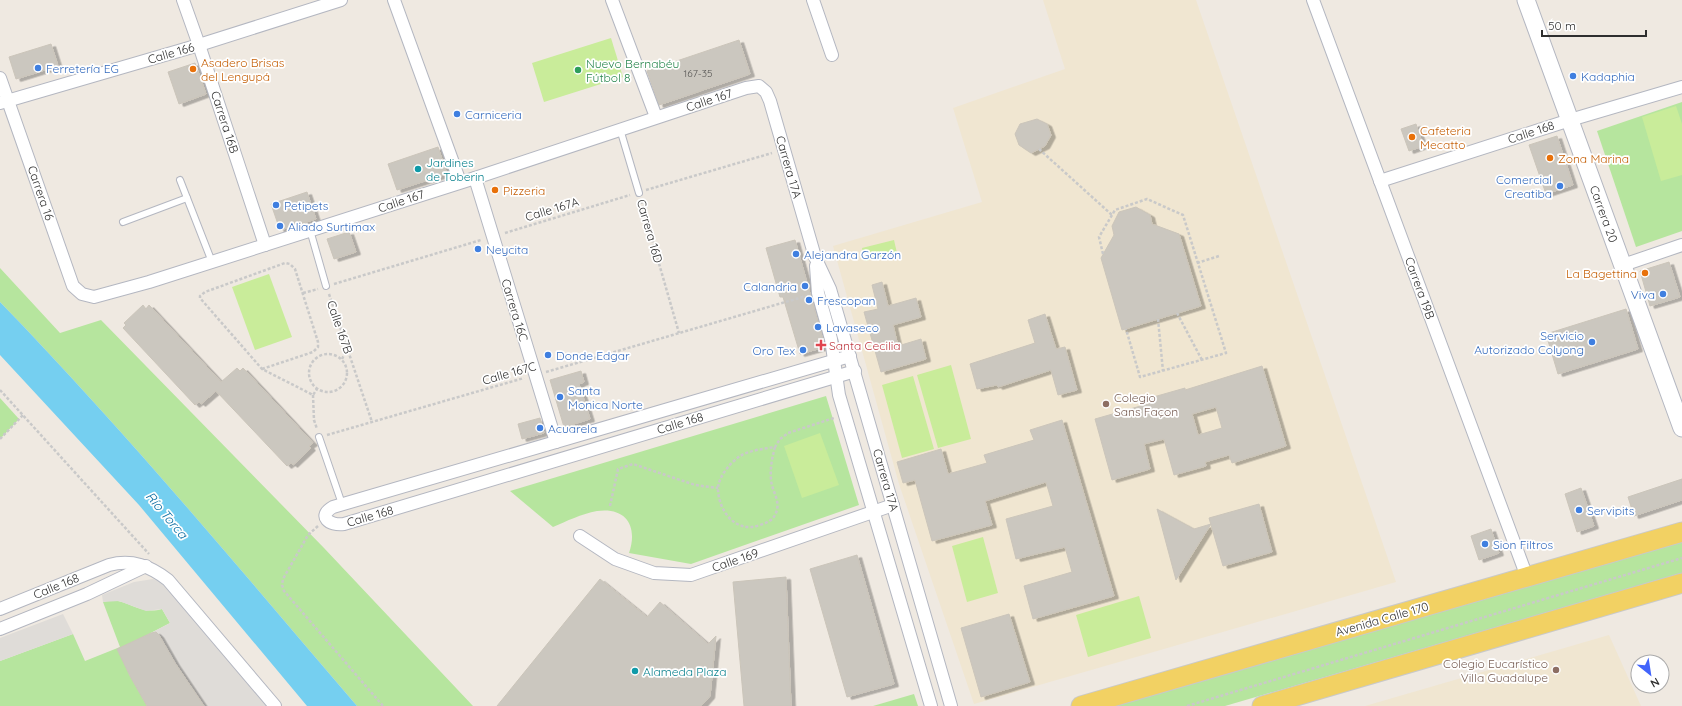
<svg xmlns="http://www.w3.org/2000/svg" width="1682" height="706" font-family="Quicksand,sans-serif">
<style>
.education{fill:#f0e6d1}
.green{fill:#b6e59e}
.pitch{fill:#c9ec9a}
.plaza{fill:#dfdcd8}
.water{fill:#75cff0}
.building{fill:#cbc7bf;stroke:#cbc5ba;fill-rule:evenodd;filter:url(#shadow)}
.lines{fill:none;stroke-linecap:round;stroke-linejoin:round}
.lane-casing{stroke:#b4b7c1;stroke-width:8}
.street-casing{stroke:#b4b7c1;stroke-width:14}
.secondary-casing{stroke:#b4b7c1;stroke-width:19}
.primary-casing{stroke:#c9c9c9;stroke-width:21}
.path{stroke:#c9c9c9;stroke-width:2.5;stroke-dasharray:3 2;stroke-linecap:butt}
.lane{stroke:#fff;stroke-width:6}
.street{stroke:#fff;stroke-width:12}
.secondary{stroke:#fff;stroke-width:17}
.primary{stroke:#f2d163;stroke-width:19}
.shop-dot{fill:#3f7fe0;stroke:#fff;stroke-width:1.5}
.food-dot{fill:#e8710a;stroke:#fff;stroke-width:1.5}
.leisure-dot{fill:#2e9e5b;stroke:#fff;stroke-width:1.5}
.culture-dot{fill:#0f9aa8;stroke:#fff;stroke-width:1.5}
.health-dot{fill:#e0444e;stroke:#fff;stroke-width:1.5}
.education-dot{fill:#8d6e63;stroke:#fff;stroke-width:1.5}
.labels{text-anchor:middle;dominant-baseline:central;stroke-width:3.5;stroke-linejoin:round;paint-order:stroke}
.number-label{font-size:10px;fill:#555452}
.street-label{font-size:12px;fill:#2e2e2e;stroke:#fff}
.food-label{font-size:12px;fill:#c56008;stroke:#fff;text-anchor:start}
.leisure-label{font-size:12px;fill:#27864d;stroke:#fff;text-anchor:start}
.shop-label{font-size:12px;fill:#366cbe;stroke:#fff;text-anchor:start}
.culture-label{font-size:12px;fill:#0d838f;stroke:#fff;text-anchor:start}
.health-label{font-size:12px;fill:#be3a42;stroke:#fff;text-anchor:start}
.education-label{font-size:12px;fill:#785e54;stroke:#fff;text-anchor:start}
.water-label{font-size:13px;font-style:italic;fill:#0d6fa3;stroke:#fff}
</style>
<defs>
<filter id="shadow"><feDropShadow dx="4.5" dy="2.5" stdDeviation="0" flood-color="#0004"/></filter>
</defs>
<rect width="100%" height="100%" fill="#efe9e1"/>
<!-- education -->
<g class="education">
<polygon points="1043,0 1196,0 1396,582 974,704 899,484 833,246 982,202 953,108 1065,69"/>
<polygon points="1609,635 1641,706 1365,706"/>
</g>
<!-- green -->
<g class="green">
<polygon points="1682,102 1682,231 1636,247 1597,131"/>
<path d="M0,268L60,333L101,320L324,548L473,706H357C240,569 125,431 0,302Z"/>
<path d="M826,396L859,505L691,564L629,553C638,527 627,507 597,511C581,514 567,521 553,527L510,491Z"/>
<polygon points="0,398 19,419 0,439"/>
<polygon points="1682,538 1682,573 1225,706 1107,706"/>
<path d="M112,600C131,602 142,615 162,609L170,623L118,650L130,676L147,706H0V661L73,634L85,661L120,647L103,602Z"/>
<polygon points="914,694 918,706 873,706"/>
</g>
<!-- pitch -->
<g class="pitch">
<polygon points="611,38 623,77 544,102 532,63"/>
<polygon points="1676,106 1682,124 1682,175 1661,181 1642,117"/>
<polygon points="894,240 897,253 865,261 862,248"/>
<polygon points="269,274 292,337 255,350 232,287"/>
<polygon points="951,365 971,439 938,448 917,375"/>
<polygon points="913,376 934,449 902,458 882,385"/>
<polygon points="820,433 839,485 802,498 784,446"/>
<polygon points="983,537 998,593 967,602 952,546"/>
<polygon points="1139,596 1151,638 1088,657 1076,615"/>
</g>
<!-- plaza -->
<g class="plaza">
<polygon points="153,579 161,582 167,586 268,706 204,706 175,663 159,635 156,632 151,633 170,623 162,609 146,611 119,601 103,602 102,595 134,582"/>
<polygon points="63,614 73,634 0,661 0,638"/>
</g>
<!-- water -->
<path class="water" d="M0,302C125,431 240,569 357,706H307L139,505L0,355Z"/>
<!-- building -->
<g class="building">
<polygon points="739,40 750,74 659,105 647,71"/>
<polygon points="51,44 58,66 16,79 9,57"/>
<polygon points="195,63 206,94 179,104 168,72"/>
<polygon points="1037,119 1047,124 1051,135 1045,146 1031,153 1019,145 1015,134 1020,124"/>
<polygon points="1416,124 1423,146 1409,151 1401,129"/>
<polygon points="1557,136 1573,185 1546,194 1529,145"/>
<polygon points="438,147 447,174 397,190 388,164"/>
<polygon points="307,192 316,219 280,230 271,204"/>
<polygon points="1136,207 1150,215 1152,224 1179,234 1201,306 1122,330 1101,258 1114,235 1112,226 1119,212"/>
<polygon points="349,232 356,252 334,259 327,239"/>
<polygon points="795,240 825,347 800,354 783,297 780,297 766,248"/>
<polygon points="1669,262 1680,297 1650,306 1640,271"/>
<polygon points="882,282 888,306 916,298 921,317 893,325 898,346 921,339 926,359 881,372 864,312 878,309 872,285"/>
<polygon points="143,305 146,309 149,305 221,382 237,368 240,371 243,368 313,443 309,446 311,448 293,465 291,463 287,466 216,391 201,404 199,402 195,405 123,328 126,325 124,323"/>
<polygon points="1626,309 1638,349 1558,374 1546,334"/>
<polygon points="1045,314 1056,349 1065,347 1077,390 1058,395 1051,370 998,387 997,385 977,389 970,364 1035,343 1028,320"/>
<path d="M1262,366L1286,446L1232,463L1229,455L1205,462L1206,466L1174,475L1164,439L1144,444L1150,469L1112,480L1095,419L1151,403L1150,398L1185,388V390ZM1216,407L1222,428L1198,435L1192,414Z"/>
<polygon points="581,371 584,382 579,384 590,419 564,427 550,380"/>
<polygon points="540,418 544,433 522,439 518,424"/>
<polygon points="1062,420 1114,596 1033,619 1024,586 1072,572 1065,547 1016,559 1006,519 1053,506 1046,482 985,501 992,525 932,541 915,480 903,483 897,462 941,449 948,474 987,463 984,455 1034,440 1030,430"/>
<polygon points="1682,479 1682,500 1634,516 1628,497"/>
<polygon points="1581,488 1594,526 1577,532 1565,494"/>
<polygon points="1259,504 1272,552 1223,566 1209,518"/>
<polygon points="1157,509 1194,529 1211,524 1176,580"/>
<polygon points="1491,529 1499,553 1479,560 1471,536"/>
<polygon points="857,555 894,684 847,697 810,569"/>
<polygon points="786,577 791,706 744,706 733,582"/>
<polygon points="600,579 647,617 660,602 708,644 716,636 710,696 701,706 497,706"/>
<polygon points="1009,614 1030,682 981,697 961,628"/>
<polygon points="156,632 159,635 175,663 204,706 147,706 130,676 117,649 151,633"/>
</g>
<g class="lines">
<!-- lane casing -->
<g class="lane-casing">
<g id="lane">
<polyline points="620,129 639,193"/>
<polyline points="180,180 212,262"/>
<polyline points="123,222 187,198"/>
<polyline points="310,230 326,286"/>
<polyline points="319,437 342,504"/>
</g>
</g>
<!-- street casing -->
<g class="street-casing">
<g id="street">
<polyline points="183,0 199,45 265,245"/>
<polyline points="394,0 460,182"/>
<polyline points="612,0 656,117"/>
<polyline points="813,0 832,55"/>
<polyline points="1313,0 1527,577"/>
<polyline points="0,78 73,286 82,294 94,297 149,282 475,178 746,88 759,86 766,92 770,101 815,257 830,289 951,706"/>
<polyline points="0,103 199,45 341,0"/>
<polyline points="475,178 556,442"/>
<polyline points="1380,181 1570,120 1682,87"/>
<polyline points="1623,265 1682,245"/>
<polyline points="816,266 818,293 831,339 839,395 931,706"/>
<path d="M850,356L333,507C317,516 329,526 344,524L855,371"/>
<polyline points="580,536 615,559 654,573 691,575 893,505"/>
<path d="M0,609L109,565C132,559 150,566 168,580L275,706"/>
<polyline points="0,629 87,594 146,566"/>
</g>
</g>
<!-- secondary casing -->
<g class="secondary-casing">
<polyline id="secondary" points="1526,0 1682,428"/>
</g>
<!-- primary casing -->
<g class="primary-casing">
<g id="primary">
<polyline points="1081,706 1682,532"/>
<polyline points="1262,706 1682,583"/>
</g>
</g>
<!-- path -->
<g class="path">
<polyline points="1039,149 1112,215"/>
<polyline points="646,190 772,153"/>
<polyline points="641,201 679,333"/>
<polyline points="505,233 630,195"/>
<polyline points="1103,254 1099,237 1115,210 1147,199 1183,215 1226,353 1140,377 1126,329"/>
<polyline points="1197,263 1219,256"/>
<polyline points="334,284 481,240"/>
<polyline points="303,293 318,289"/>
<polyline points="329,294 372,422"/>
<polyline points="1177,313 1202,360"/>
<polyline points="1158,319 1163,371"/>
<circle cx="328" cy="373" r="19"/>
<polyline points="342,359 347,349"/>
<polyline points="262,369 313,352 318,347 318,342 295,269 290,264 285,263 205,292 200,296 200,298 262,369 313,395 317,389"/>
<polyline points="546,372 806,296"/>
<polyline points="0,390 149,554"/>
<polyline points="313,395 314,420 317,429"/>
<polyline points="327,435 524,378"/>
<polyline points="0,439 23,415"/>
<path d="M775,447C772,458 770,468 771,480C772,492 782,502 775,515C772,521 766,523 760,525C736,534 718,511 718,488C719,476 730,463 740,456C750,450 763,449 775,447L780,439L788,433L834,418"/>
<polyline points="610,506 618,469 633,464 695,485 718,488"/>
<polyline points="318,526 308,535 283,579 282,585 284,591 383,706"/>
<polyline points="1187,706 1682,558"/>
</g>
<!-- lane -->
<use href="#lane" class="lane"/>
<!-- street -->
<use href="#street" class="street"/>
<!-- secondary -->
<use href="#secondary" class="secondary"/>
<!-- primary -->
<use href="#primary" class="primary"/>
</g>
<!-- markers -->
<g class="shop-dot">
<circle cx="38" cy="68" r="4"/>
<circle cx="1573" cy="76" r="4"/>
<circle cx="457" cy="114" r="4"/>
<circle cx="1560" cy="186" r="4"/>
<circle cx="276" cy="205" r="4"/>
<circle cx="280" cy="226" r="4"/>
<circle cx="478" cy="249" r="4"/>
<circle cx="796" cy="254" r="4"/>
<circle cx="805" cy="286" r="4"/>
<circle cx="1663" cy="294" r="4"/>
<circle cx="809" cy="300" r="4"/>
<circle cx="818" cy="327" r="4"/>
<circle cx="1592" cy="342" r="4"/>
<circle cx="803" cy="350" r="4"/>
<circle cx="548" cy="355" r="4"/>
<circle cx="560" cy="397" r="4"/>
<circle cx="540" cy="428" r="4"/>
<circle cx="1579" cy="510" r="4"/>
<circle cx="1485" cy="544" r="4"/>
</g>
<g class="food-dot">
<circle cx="193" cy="69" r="4"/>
<circle cx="1412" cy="137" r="4"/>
<circle cx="1550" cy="158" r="4"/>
<circle cx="495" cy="190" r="4"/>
<circle cx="1645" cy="273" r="4"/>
</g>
<circle class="leisure-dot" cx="578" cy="70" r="4"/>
<g class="culture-dot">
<circle cx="418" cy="169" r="4"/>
<circle cx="635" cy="671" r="4"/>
</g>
<path class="health-dot" d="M819 339h4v4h4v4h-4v4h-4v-4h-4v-4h4z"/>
<g class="education-dot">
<circle cx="1106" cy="404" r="4"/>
<circle cx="1556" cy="670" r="4"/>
</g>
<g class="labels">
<!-- number labels -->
<g class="number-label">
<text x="698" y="73">167-35</text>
</g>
<!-- street labels -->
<g class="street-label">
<text transform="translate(171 53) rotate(-16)">Calle 166</text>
<text transform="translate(709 100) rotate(-18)">Calle 167</text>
<text transform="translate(225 122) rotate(72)">Carrera 16B</text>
<text transform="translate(1531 132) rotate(-18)">Calle 168</text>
<text transform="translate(789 167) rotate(74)">Carrera 17A</text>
<text transform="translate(41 193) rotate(71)">Carrera 16</text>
<text transform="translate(401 201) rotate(-18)">Calle 167</text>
<text transform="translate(552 209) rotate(-17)">Calle 167A</text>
<text transform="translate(1604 214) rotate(70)">Carrera 20</text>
<text transform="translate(650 231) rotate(74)">Carrera 16D</text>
<text transform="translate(1420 288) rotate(70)">Carrera 19B</text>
<text transform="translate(515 310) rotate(73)">Carrera 16C</text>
<text transform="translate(340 327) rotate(71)">Calle 167B</text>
<text transform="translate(509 373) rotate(-16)">Calle 167C</text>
<text transform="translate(680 423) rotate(-17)">Calle 168</text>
<text transform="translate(886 480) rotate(74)">Carrera 17A</text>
<text transform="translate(370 516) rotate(-16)">Calle 168</text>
<text transform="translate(735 560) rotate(-19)">Calle 169</text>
<text transform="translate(56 586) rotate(-22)">Calle 168</text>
<text transform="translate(1382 619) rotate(-16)">Avenida Calle 170</text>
</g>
<!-- food labels -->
<g class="food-label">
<text x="201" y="62">Asadero Brisas<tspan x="201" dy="14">del Lengupá</tspan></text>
<text x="1420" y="130">Cafeteria<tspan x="1420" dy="14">Mecatto</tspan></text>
<text x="1558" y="158">Zona Marina</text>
<text x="503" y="190">Pizzeria</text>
<text x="1637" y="273" text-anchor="end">La Bagettina</text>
</g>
<!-- leisure labels -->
<g class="leisure-label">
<text x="586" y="63">Nuevo Bernabéu<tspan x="586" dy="14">Fútbol 8</tspan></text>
</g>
<!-- shop labels -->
<g class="shop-label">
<text x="46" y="68">Ferretería EG</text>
<text x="1581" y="76">Kadaphia</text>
<text x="465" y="114">Carniceria</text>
<text x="1552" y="179" text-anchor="end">Comercial<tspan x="1552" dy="14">Creatiba</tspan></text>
<text x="284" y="205">Petipets</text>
<text x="288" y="226">Aliado Surtimax</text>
<text x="486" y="249">Neycita</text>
<text x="804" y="254">Alejandra Garzón</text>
<text x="797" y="286" text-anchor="end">Calandria</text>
<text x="1655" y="294" text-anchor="end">Viva</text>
<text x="817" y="300">Frescopan</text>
<text x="826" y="327">Lavaseco</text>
<text x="1584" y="335" text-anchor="end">Servicio<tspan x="1584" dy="14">Autorizado Colyong</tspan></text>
<text x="795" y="350" text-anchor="end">Oro Tex</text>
<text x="556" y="355">Donde Edgar</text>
<text x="568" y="390">Santa<tspan x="568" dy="14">Monica Norte</tspan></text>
<text x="548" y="428">Acuarela</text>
<text x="1587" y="510">Servipits</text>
<text x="1493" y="544">Sion Filtros</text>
</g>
<!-- culture labels -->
<g class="culture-label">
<text x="426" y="162">Jardines<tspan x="426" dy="14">de Toberin</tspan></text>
<text x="643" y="671">Alameda Plaza</text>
</g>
<!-- health labels -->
<g class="health-label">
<text x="829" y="345">Santa Cecilia</text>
</g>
<!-- education labels -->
<g class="education-label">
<text x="1114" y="397">Colegio<tspan x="1114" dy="14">Sans Façon</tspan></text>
<text x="1548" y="663" text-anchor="end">Colegio Eucarístico<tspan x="1548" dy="14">Villa Guadalupe</tspan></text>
</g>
<!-- water labels -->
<g class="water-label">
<text transform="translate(167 515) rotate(50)">Río Torca</text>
</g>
</g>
<!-- north arrow -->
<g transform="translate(1650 674) rotate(150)"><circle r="19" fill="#ffffff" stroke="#ababab"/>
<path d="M0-3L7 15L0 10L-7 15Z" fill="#4264fb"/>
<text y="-6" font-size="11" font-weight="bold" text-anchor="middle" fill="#2e2e2e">N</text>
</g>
<!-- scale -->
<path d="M1542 30v6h104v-6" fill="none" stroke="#2e2e2e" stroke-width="2"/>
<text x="1548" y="30" font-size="12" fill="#2e2e2e" stroke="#ffffff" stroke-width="3" paint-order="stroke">50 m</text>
</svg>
